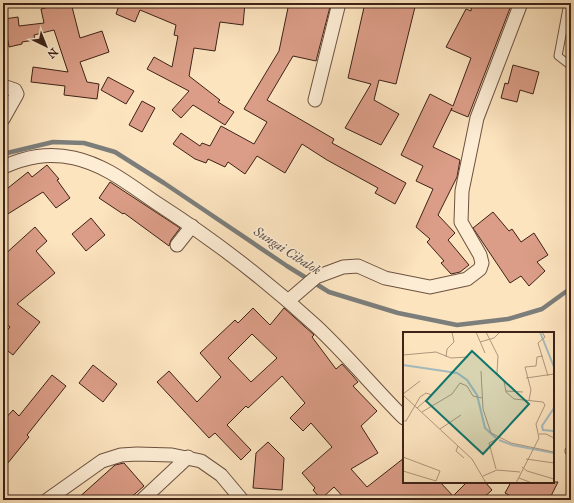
<svg xmlns="http://www.w3.org/2000/svg" width="574" height="503" font-family="'IM FELL Great Primer',serif">
<style>
.lines{fill:none;stroke-linecap:round;stroke-linejoin:round}
.stream{stroke:#7c7e7b;stroke-width:4.5}
.building{fill:#db9d87;stroke:#3e2217;fill-rule:evenodd}
.lane-casing{stroke:#6e5241;stroke-width:9}
.street-casing{stroke:#6e5241;stroke-width:15}
.lane{stroke:#fdedd5;stroke-width:7}
.street{stroke:#fdedd5;stroke-width:13}
.labels{text-anchor:middle;dominant-baseline:central;stroke-width:3.5;stroke-linejoin:round;paint-order:stroke}
.water-label{font-size:13px;font-style:italic;fill:#5d5049;stroke:#fdedd5}
.inset-river{fill:none;stroke:#a6bbbe;stroke-width:2}
.inset-road{fill:none;stroke:#b0967c;stroke-width:1}
.view{fill:#0f766e;fill-opacity:0.15;stroke:#0f766e;stroke-width:2}
.inset-edge{fill:none;stroke:#3e2217;stroke-width:2}
</style>
<rect width="100%" height="100%" fill="#fce4bf"/>
<filter id="stains"><feTurbulence type="fractalNoise" baseFrequency=".005" numOctaves="4"/><feColorMatrix values="0 0 0 0 .2 0 0 0 0 .09 0 0 0 0 .02 0 0 0 .5 -.17"/></filter>
<radialGradient id="worn" r=".72"><stop offset=".6" stop-color="#630" stop-opacity="0"/><stop offset="1" stop-color="#630" stop-opacity=".3"/></radialGradient>
<g class="lines">
<!-- stream -->
<polyline class="stream" points="3,154 53,142 84,143 115,152 164,183 287,266 329,292 398,313 457,325 508,319 542,309 571,288"/>
</g>
<!-- building -->
<g class="building">
<polygon points="65,3 71,3 80,38 102,31 109,52 80,62 87,82 99,84 97,99 64,95 65,86 31,82 33,67 68,72 54,30 34,35 35,40 22,42 22,44 9,47 4,19 18,17 19,26 44,23 41,9"/>
<polygon points="120,3 245,3 243,25 220,22 215,51 194,48 189,76 220,100 218,102 234,112 225,125 193,105 181,118 172,110 189,91 147,69 154,57 172,67 178,36 174,35 176,25 140,10 135,22 116,14"/>
<polygon points="289,3 331,3 316,61 293,56 267,100 334,139 332,143 406,183 395,204 375,193 378,188 327,160 302,144 285,173 257,156 245,174 228,162 225,167 208,159 206,163 195,159 173,144 181,133 200,146 202,143 210,146 221,126 254,144 267,122 244,109 279,51"/>
<polygon points="365,3 416,3 396,84 379,80 374,100 399,114 381,145 345,128 371,84 348,78"/>
<polygon points="472,3 512,3 468,117 451,110 452,108 433,147 460,160 457,177 438,215 455,233 448,240 469,265 460,272 451,274 441,263 444,261 427,242 430,239 416,227 433,189 416,181 423,166 401,155 430,94 453,106 471,58 446,47 466,9 471,11"/>
<polygon points="513,65 539,72 533,94 520,90 517,102 501,98 505,83 508,84"/>
<polygon points="108,77 134,91 126,104 101,90"/>
<polygon points="142,101 155,108 142,132 129,125"/>
<polygon points="47,165 59,179 57,180 70,198 56,208 43,192 3,217 3,192 28,172 32,177"/>
<polygon points="110,182 180,228 171,240 169,246 124,213 123,214 99,198"/>
<polygon points="493,212 509,231 512,229 521,242 534,233 548,255 537,262 545,271 529,286 521,276 510,283 473,228"/>
<polygon points="91,218 105,235 86,251 72,234"/>
<polygon points="35,227 47,241 36,251 55,273 17,304 40,322 13,355 3,347 3,335 10,327 3,321 3,256"/>
<path d="M253,308L270,325L284,308L314,335L312,337L336,369L342,364L353,376L358,382L353,386L377,411L361,426L378,453L351,469L367,487L404,458V482H440L453,496L467,482H485L492,490L481,500H346L334,487L321,499L313,490L315,488L302,473L332,447L311,423L303,431L290,418L305,403L282,376L248,408L246,406L227,425L251,450L241,460L215,433L209,438L157,382L169,371L197,402L221,377L200,353L235,320L238,323ZM252,334L277,358L251,382L228,358Z"/>
<polygon points="93,365 117,384 103,402 79,383"/>
<polygon points="52,375 66,386 27,435 29,437 3,469 3,421 13,410 19,416"/>
<polygon points="268,442 284,458 282,490 253,488 256,453"/>
<polygon points="124,463 144,486 128,500 76,500 115,465"/>
<polygon points="511,482 558,482 549,500 518,500 505,493"/>
</g>
<g class="lines">
<!-- lane casing -->
<g class="lane-casing">
<g id="lane">
<polyline points="568,3 558,56 571,66"/>
<polyline points="569,451 571,449"/>
</g>
</g>
<!-- street casing -->
<g class="street-casing">
<g id="street">
<polyline points="3,86 15,90 17,94 3,119"/>
<polyline points="315,100 339,3"/>
<path d="M3,167C26,157 48,152 74,158C106,165 131,186 158,204C214,240 267,281 316,326C347,355 374,388 404,418"/>
<polyline points="177,245 192,226"/>
<polyline points="288,301 316,277 343,267 358,266 385,278 430,287 467,279 480,269 482,263 480,255 461,222 462,191 477,118 521,3"/>
<polyline points="47,500 102,461 121,455 137,454 172,455 201,461 221,475 242,500"/>
<polyline points="142,500 188,457"/>
</g>
</g>
<!-- lane -->
<use href="#lane" class="lane"/>
<!-- street -->
<use href="#street" class="street"/>
</g>
<g class="labels">
<!-- water labels -->
<g class="water-label">
<text transform="translate(287 251) rotate(33)">Sungai Cibalok</text>
</g>
</g>
<!-- overview -->
<g transform="translate(403 332)">
<rect width="151" height="151" fill="#fce4bf"/>
<path class="inset-river" d="M137,0L151,35M0,33L54,41L64,48L74,63L82,96L93,106M151,76L139,94L140,98L151,99M96,108L109,113L151,121"/>
<path class="inset-road" d="M73,0L82,21M83,0L95,24L94,41L101,49L103,60L111,67L140,70L142,73L133,92L136,106L113,151M139,0L142,5L135,11L145,44M77,10L91,6L97,0M0,23L33,20L48,26L65,25M43,25L44,17L51,10L49,0M78,39L80,77L88,101L108,111L151,120M123,46L151,42M103,59L120,60M0,62L17,49M0,63L69,127L83,151M126,68L128,58L122,35L133,34L134,25L140,24M19,80L49,62L57,51L64,54L70,64L79,66M0,89H3L17,65L23,61L29,63L14,76M37,97L58,83M136,102H143L151,106M55,114L53,119L61,126M0,125L37,139L33,149L0,139M123,127L151,131M119,135L124,139L151,147M93,137L86,111L96,106M80,144L94,138L117,140M116,146L129,151"/>
<path class="view" d="M69,19L126,72L80,122L23,69Z"/>
<rect width="151" height="151" class="inset-edge"/>
</g>
<!-- margin -->
<rect width="574" height="503" fill="none" stroke="#fce4bf" stroke-width="16"/>
<rect x="4" y="4" width="566" height="495" fill="none" stroke="#3e2217" stroke-width="2"/>
<rect x="8" y="8" width="558" height="487" fill="none" stroke="#3e2217"/>
<!-- north arrow -->
<g transform="translate(46 46) rotate(137)" stroke="#fdedd5" stroke-width="3" paint-order="stroke">
<path d="M0-3L7 15L0 10L-7 15Z" fill="#3e2217"/>
<text y="-6" font-size="11" font-weight="bold" text-anchor="middle" fill="#3e2217">N</text>
</g>
<rect width="100%" height="100%" filter="url(#stains)"/>
<rect width="100%" height="100%" fill="url(#worn)"/>
</svg>
